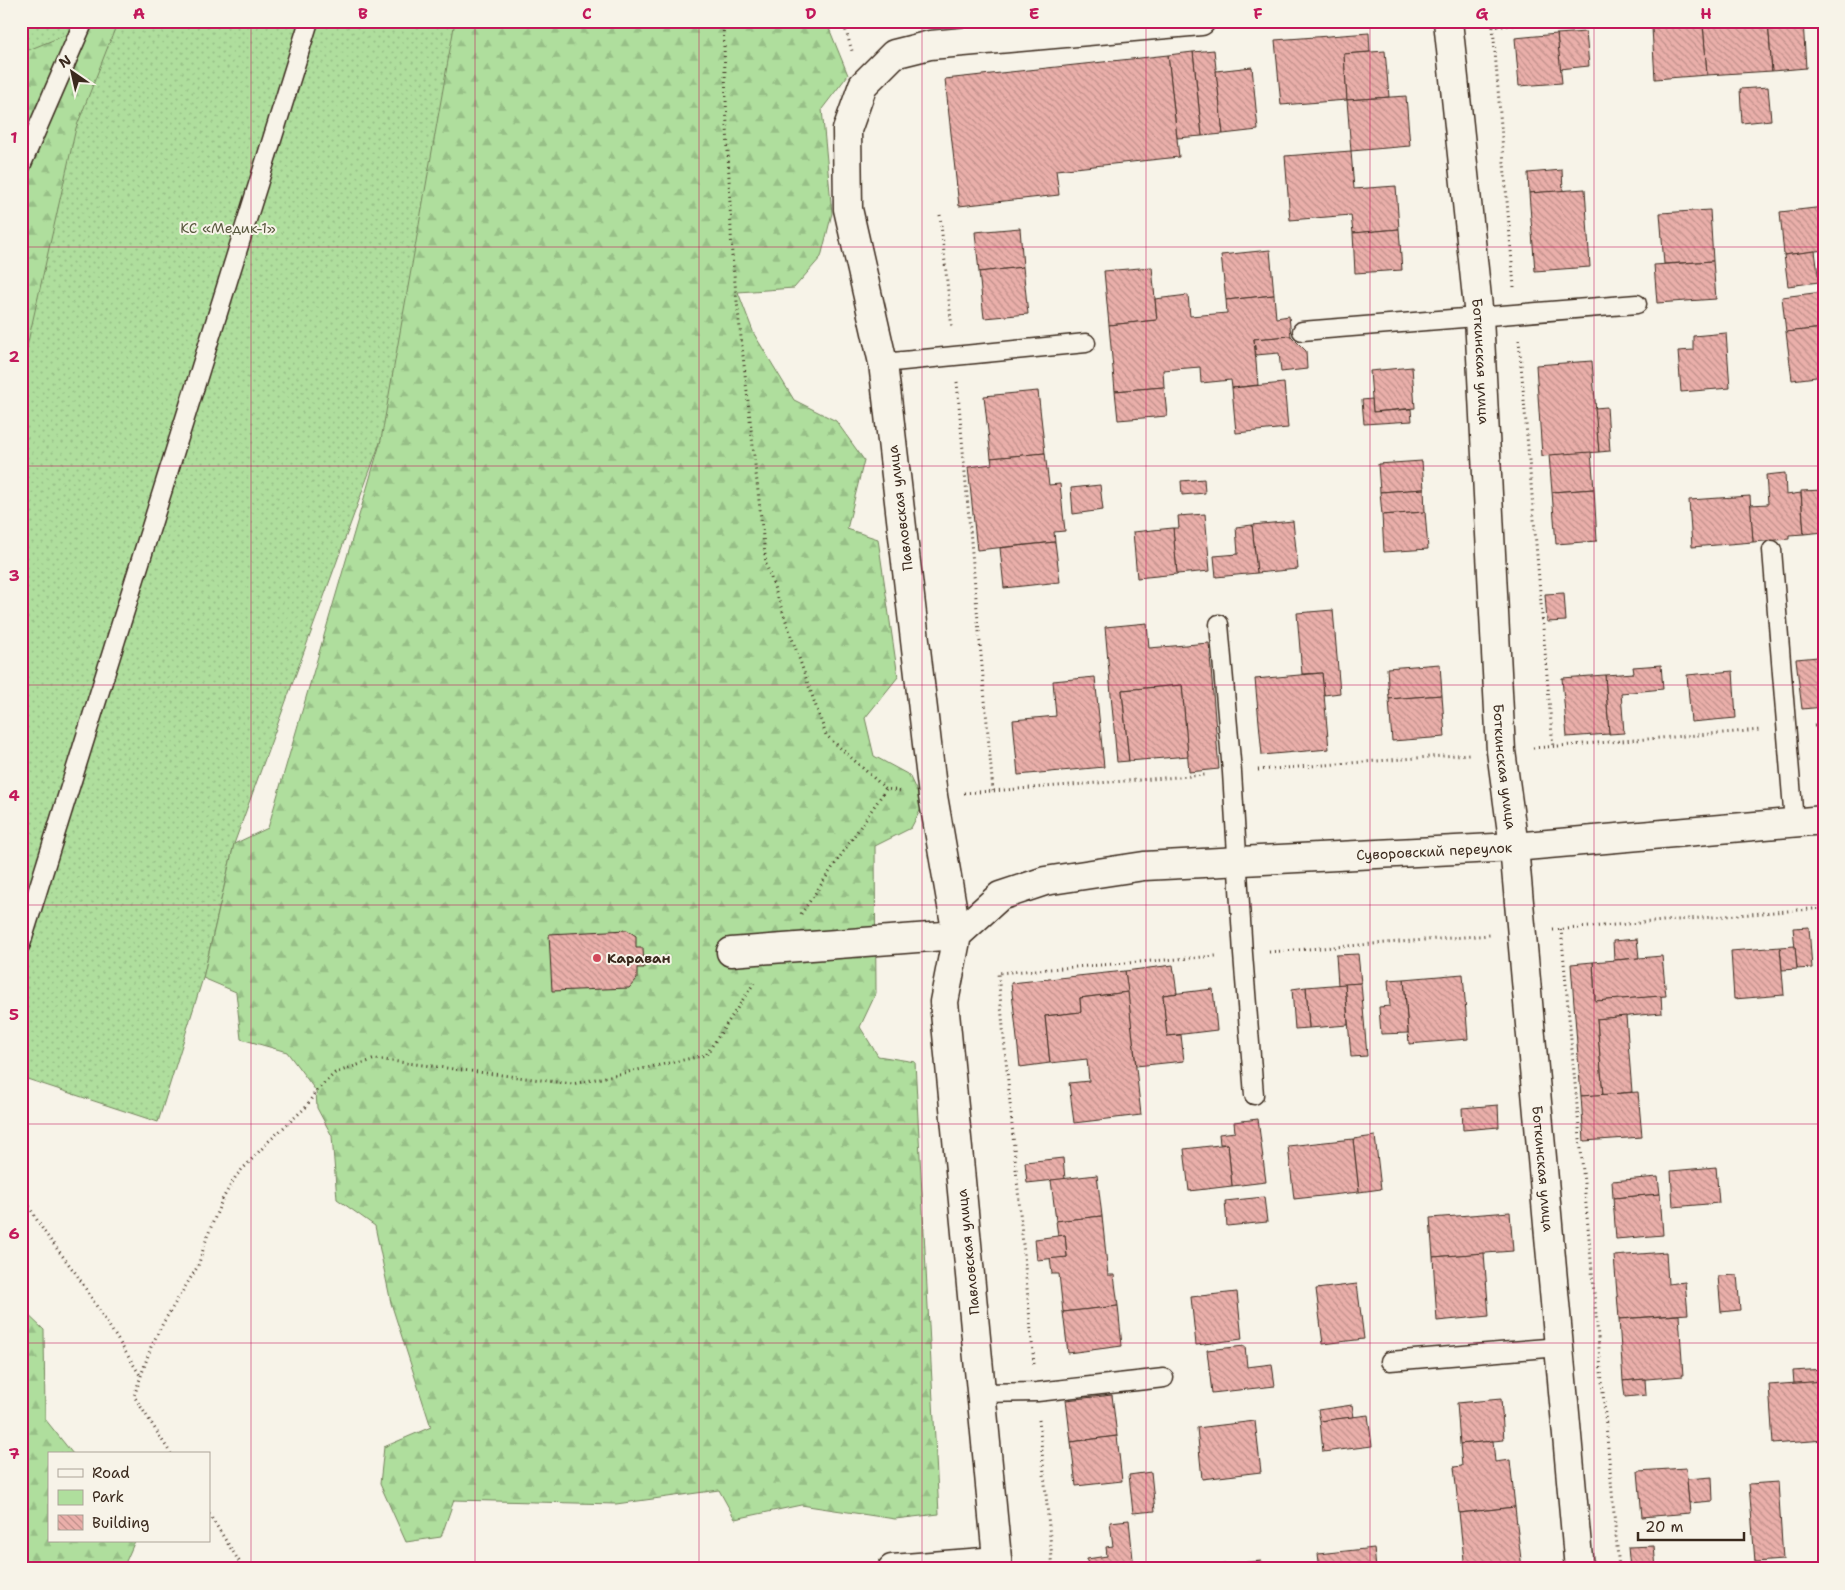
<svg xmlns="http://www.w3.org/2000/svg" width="1845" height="1590" font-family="'Shantell Sans',sans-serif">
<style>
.green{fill:url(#green-dots);stroke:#75845e}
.forest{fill:url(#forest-firs);stroke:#75845e}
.building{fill:url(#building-back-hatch);stroke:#3b2a1e}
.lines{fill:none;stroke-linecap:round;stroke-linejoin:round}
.service-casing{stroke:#3b2a1e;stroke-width:21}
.minor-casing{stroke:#3b2a1e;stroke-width:31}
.primary-casing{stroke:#3b2a1e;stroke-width:31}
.path{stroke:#3b2a1e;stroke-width:3;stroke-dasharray:1 4;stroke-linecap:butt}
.service{stroke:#f7f3e8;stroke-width:18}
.minor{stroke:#f7f3e8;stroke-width:28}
.primary{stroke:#f7f3e8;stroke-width:28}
.grid{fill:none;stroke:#c2185b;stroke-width:1;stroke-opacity:0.55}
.poi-dot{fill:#d1495b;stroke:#f7f3e8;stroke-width:2}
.labels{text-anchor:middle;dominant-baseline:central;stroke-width:4;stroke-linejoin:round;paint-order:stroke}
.park-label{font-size:14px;fill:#58573e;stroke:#f7f3e8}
.street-label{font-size:14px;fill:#3b2a1e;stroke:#f7f3e8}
.poi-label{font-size:14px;font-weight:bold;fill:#3b2a1e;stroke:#f7f3e8;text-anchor:start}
.neatline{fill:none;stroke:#c2185b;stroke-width:2}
.grid-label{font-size:16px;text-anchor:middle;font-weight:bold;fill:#c2185b}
</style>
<defs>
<pattern id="green-dots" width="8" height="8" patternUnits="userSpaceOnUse" patternTransform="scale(1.25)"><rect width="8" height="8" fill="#afde9d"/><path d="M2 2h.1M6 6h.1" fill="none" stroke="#97bf87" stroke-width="1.8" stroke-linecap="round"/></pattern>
<pattern id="forest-firs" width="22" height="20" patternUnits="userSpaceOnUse" patternTransform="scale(1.25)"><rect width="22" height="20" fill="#afde9d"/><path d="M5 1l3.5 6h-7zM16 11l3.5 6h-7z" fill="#97bf87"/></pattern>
<pattern id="building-back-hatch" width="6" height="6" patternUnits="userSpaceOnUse" patternTransform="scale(1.25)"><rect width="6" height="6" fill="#eaafaa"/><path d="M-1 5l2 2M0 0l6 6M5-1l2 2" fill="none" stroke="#bf8f8a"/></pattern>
</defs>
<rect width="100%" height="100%" fill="#f7f3e8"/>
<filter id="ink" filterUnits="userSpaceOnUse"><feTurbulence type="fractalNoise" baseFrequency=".02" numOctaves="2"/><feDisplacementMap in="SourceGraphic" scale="10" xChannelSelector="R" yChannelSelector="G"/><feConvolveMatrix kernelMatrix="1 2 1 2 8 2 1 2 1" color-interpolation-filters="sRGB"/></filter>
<g filter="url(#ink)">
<!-- green -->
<polygon class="green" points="21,21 496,21 381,440 234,844 203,978 158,1122 21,1077"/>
<!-- forest -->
<g class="forest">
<polygon points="71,21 118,21 76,128 21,373 21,53 68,34"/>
<polygon points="455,21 826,21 848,75 822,109 832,213 821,257 794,288 738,292 754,334 794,400 836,421 864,460 847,529 878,539 898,677 865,718 874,756 909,775 923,805 911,828 875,846 876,993 860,1027 878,1056 915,1062 939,1514 895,1519 801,1505 735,1519 719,1490 616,1504 454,1500 441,1537 406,1542 380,1484 384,1447 431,1427 391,1303 375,1226 337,1199 332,1136 317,1108 316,1091 287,1052 241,1039 236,992 203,978 234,844 268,828 381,440"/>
<polygon points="21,1308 44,1330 45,1419 73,1454 49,1454 49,1541 135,1541 123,1568 21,1569"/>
</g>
<!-- building -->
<g class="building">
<polygon points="1750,21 1768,21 1772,71 1707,75 1703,24"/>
<polygon points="1768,21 1803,21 1806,68 1772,71"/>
<polygon points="1703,24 1707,75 1655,79 1652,28"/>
<polygon points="1586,32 1589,66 1560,69 1557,34"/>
<polygon points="1369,33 1370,52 1344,54 1347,100 1281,105 1275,40"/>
<polygon points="1557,34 1562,83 1519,86 1515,38"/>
<polygon points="1214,50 1223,134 1202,136 1193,52"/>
<polygon points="1385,51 1389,97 1347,100 1344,54"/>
<polygon points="1193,52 1202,136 1177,138 1168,55"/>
<polygon points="1168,55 1179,157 1056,170 1059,195 959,206 945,79"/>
<polygon points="1252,67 1258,130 1223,134 1216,71"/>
<polygon points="1768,87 1771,120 1742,123 1740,89"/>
<polygon points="1406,96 1410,146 1351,151 1347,100"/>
<polygon points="1351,151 1354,189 1396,186 1399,229 1353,233 1351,215 1290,220 1285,156"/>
<polygon points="1562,170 1563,191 1529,193 1528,173"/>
<polygon points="1585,189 1590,267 1535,271 1529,193"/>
<polygon points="1824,207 1824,250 1784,255 1780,212"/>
<polygon points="1710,210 1713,261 1664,264 1660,213"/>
<polygon points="1020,228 1023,267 979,272 975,232"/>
<polygon points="1399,229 1402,270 1355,273 1353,233"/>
<polygon points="1270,250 1274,295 1226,300 1221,255"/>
<polygon points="1815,251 1819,282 1788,286 1784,255"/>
<polygon points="1713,261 1716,299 1657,303 1654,265"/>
<polygon points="1023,267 1028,314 984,318 979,272"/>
<polygon points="1152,267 1157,320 1109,325 1104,271"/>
<polygon points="1822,292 1824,328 1786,332 1782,297"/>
<polygon points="1188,295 1190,316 1227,313 1226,300 1274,295 1276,318 1289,316 1291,336 1254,339 1258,385 1232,388 1231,380 1201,383 1200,367 1163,370 1164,387 1115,391 1109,325 1157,320 1155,299"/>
<polygon points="1824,328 1824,376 1792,380 1786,332"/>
<polygon points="1726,333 1730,388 1681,392 1678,351 1693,350 1693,336"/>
<polygon points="1291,336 1306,351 1307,369 1281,372 1279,353 1256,355 1254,339"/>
<polygon points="1592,361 1599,452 1542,456 1536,365"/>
<polygon points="1412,367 1415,408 1373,412 1370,371"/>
<polygon points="1284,383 1288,428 1236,433 1232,388"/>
<polygon points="1164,387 1167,416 1118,420 1115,391"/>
<polygon points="1038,391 1045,453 991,458 984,396"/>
<polygon points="1372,399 1373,412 1411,409 1412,421 1364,424 1362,400"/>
<polygon points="1607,407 1610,451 1599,452 1595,408"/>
<polygon points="1591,452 1594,489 1552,492 1549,455"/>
<polygon points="1045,453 1049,485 1060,484 1065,531 1054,532 1055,542 977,550 968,467 992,464 991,458"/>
<polygon points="1422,461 1424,489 1380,492 1378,464"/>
<polygon points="1785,473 1786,495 1801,493 1804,534 1789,535 1789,539 1753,542 1750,505 1768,504 1766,475"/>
<polygon points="1204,479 1205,493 1182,495 1181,481"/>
<polygon points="1100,485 1103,510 1073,514 1071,488"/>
<polygon points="1424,489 1425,512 1382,515 1380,492"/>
<polygon points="1594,489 1597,541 1556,544 1552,492"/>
<polygon points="1824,490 1824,532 1804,534 1801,491"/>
<polygon points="1750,496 1753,542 1692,547 1689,500"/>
<polygon points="1425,512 1428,549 1384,552 1382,515"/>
<polygon points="1205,514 1210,571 1177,574 1173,528 1179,528 1178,516"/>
<polygon points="1293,521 1298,569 1257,573 1252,525"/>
<polygon points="1252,525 1257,573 1216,577 1214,556 1238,554 1236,527"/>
<polygon points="1173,528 1177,574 1137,578 1133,532"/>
<polygon points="1055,542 1060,582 1004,588 1000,548"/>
<polygon points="1564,593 1566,621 1547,622 1545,594"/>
<polygon points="1333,610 1340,693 1324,695 1322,673 1302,674 1297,613"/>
<polygon points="1147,623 1149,648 1209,643 1219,769 1189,772 1182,685 1122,690 1129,761 1117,762 1105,627"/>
<polygon points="1818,657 1824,707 1802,709 1796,659"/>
<polygon points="1440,664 1442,695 1389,699 1387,668"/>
<polygon points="1661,665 1663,689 1621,693 1624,733 1609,734 1605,675 1634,673 1633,667"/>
<polygon points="1819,666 1824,666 1824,707"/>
<polygon points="1733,671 1736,718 1691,722 1687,675"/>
<polygon points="1322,673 1329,749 1262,755 1255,679"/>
<polygon points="1605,675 1609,734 1567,737 1562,678"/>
<polygon points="1095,677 1104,767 1018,775 1013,720 1056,716 1053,681"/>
<polygon points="1182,685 1188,756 1129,761 1122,690"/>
<polygon points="1442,695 1445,737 1392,741 1389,699"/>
<polygon points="1809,927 1812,968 1797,969 1793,928"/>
<polygon points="627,930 636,936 636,948 643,948 644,968 637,968 637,979 629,988 552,991 549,934"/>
<polygon points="1637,939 1639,958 1614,960 1613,941"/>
<polygon points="1795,946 1797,969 1782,970 1780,947"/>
<polygon points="1780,947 1784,995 1734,999 1731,951"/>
<polygon points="1358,954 1361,983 1338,985 1336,955"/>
<polygon points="1662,956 1666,996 1595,1001 1593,962"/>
<polygon points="1593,962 1595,1001 1661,996 1662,1013 1597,1019 1603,1095 1581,1096 1571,964"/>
<polygon points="1173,965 1177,993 1163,995 1167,1036 1181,1035 1184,1061 1136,1066 1125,971"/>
<polygon points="1125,971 1128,992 1080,998 1081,1012 1045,1016 1050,1063 1020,1067 1011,983"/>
<polygon points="1463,974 1468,1039 1409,1044 1404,979"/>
<polygon points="1404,979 1408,1033 1381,1034 1379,1007 1390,1006 1388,980"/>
<polygon points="1361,983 1367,1056 1351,1057 1345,984"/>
<polygon points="1345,984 1348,1025 1309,1028 1306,987"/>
<polygon points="1306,987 1309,1028 1295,1029 1292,989"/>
<polygon points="1213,989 1217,1030 1167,1036 1163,995"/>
<polygon points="1128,992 1141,1115 1074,1123 1069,1083 1089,1081 1087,1059 1050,1063 1045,1016 1081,1012 1080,998"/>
<polygon points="1626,1016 1632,1092 1603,1095 1597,1019"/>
<polygon points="1638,1092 1642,1137 1584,1141 1581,1096"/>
<polygon points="1498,1105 1499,1127 1463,1130 1462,1108"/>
<polygon points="1258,1119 1266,1182 1232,1186 1228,1144 1220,1144 1219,1134 1235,1132 1234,1122"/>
<polygon points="1375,1136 1381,1189 1359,1192 1353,1139"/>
<polygon points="1353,1139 1359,1192 1294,1199 1288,1146"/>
<polygon points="1228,1144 1232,1186 1189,1191 1184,1149"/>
<polygon points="1063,1158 1065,1179 1027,1183 1025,1162"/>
<polygon points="1716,1167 1719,1203 1673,1207 1671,1171"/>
<polygon points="1097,1175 1102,1216 1056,1221 1051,1180"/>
<polygon points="1658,1177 1660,1194 1613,1198 1612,1181"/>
<polygon points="1660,1194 1663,1235 1616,1239 1613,1198"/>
<polygon points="1264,1197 1267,1222 1227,1226 1225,1201"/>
<polygon points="1510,1212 1513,1251 1433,1257 1430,1218"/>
<polygon points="1102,1216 1108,1275 1114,1275 1118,1306 1063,1312 1059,1274 1052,1274 1050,1258 1067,1257 1065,1235 1058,1236 1056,1221"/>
<polygon points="1065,1235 1067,1257 1037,1260 1035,1239"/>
<polygon points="1666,1252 1668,1284 1685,1282 1688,1314 1619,1319 1614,1256"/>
<polygon points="1484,1253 1489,1316 1437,1321 1433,1257"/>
<polygon points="1737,1275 1740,1310 1721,1312 1718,1276"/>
<polygon points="1357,1284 1364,1339 1323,1344 1316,1289"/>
<polygon points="1237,1292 1242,1339 1196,1345 1191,1297"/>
<polygon points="1118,1306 1122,1346 1068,1353 1063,1312"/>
<polygon points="1679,1315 1683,1376 1623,1381 1619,1319"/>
<polygon points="1245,1346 1247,1367 1272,1364 1275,1386 1212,1393 1207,1350"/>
<polygon points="1824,1369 1824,1381 1794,1384 1793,1371"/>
<polygon points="1645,1379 1646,1395 1625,1397 1623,1381"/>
<polygon points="1824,1381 1824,1440 1773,1444 1769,1385"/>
<polygon points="1112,1395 1117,1436 1071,1442 1066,1400"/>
<polygon points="1501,1399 1504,1440 1460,1444 1457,1403"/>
<polygon points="1352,1405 1354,1417 1320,1421 1318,1410"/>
<polygon points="1368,1415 1372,1446 1323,1452 1320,1421"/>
<polygon points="1255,1421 1261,1472 1202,1479 1197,1428"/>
<polygon points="1117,1436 1122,1481 1076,1486 1071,1442"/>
<polygon points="1493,1441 1495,1462 1510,1460 1515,1507 1459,1513 1454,1467 1462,1466 1460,1444"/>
<polygon points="1686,1468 1690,1513 1642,1517 1638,1471"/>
<polygon points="1151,1472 1155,1511 1133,1513 1129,1475"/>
<polygon points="1712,1477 1713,1501 1689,1503 1687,1479"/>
<polygon points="1778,1482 1783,1560 1755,1562 1749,1484"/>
<polygon points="1515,1507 1522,1569 1465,1569 1459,1513"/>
<polygon points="1129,1520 1134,1569 1088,1569 1087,1559 1107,1556 1106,1547 1113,1546 1110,1522"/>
<polygon points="1654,1546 1656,1569 1630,1569 1628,1547"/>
<polygon points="1374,1548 1376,1569 1320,1569 1318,1554"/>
<polygon points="1261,1561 1262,1569 1216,1569 1216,1565"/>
</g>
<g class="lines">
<!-- service casing -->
<g class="service-casing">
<g id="service">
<polyline points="21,166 84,21"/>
<polyline points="1302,331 1637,304"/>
<polyline points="883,363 1086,343"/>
<polyline points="1772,550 1794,822"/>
<polyline points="1219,624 1232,772 1243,954 1254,1095"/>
<polyline points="21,944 309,21"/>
<polyline points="1390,1361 1559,1347"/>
<polyline points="982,1393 1037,1392 1164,1378"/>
</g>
</g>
<!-- minor casing -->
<g class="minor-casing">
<g id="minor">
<path id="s1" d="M1448,21L1479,317L1501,751L1514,847L1579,1569"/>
<polyline points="731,952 957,935 933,796 883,363 848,209 847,130 863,85 894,54 930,45 1201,21"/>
<polyline points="892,1569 997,1561"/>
</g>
</g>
<!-- primary casing -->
<g class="primary-casing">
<g id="primary">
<path id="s2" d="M998,1569L944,1002L957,935L1000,896L1045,881L1144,866L1514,847L1824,820"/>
</g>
</g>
<!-- path -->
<g class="path">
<polyline points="723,21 732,256 766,564 826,735 886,789 901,791"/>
<polyline points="843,21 852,51"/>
<polyline points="940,215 952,329"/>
<polyline points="1514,287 1493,27 1551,21"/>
<polyline points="1519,340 1553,747"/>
<polyline points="957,382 993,791"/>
<polyline points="1814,726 1824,725"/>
<polyline points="1533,748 1761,730"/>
<polyline points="1258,770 1469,754"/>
<polyline points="964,793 1205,775"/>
<polyline points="801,914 886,789"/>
<polyline points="1561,929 1619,1569"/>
<polyline points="1553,930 1824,908"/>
<polyline points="1269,952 1490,935"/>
<polyline points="21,1188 31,1210 45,1233 77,1275 140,1375"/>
<polyline points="1034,1364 998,973 1216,956"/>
<polyline points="1039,1420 1053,1569"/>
<polyline points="171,1454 134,1396 151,1347 163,1323 198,1266 207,1237 222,1200 236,1176 269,1141 306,1107 316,1091 335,1073 375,1059 573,1084 706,1055 754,983"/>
<polyline points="209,1514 244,1569"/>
</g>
<!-- service -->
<use href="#service" class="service"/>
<!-- minor -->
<use href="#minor" class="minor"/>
<!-- primary -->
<use href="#primary" class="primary"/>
</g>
</g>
<!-- grid -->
<path class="grid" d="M251,21V1569M475,21V1569M699,21V1569M922,21V1569M1146,21V1569M1370,21V1569M1594,21V1569M21,247H1824M21,466H1824M21,685H1824M21,905H1824M21,1124H1824M21,1343H1824"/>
<!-- markers -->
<circle class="poi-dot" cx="597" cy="958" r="5"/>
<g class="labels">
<!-- park labels -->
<g class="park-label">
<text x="228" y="228">КС «Медик-1»</text>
</g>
<!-- street labels -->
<g class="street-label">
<text stroke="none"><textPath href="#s1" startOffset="342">Боткинская улица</textPath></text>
<text transform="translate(900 508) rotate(-97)">Павловская улица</text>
<text stroke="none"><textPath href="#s1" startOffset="748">Боткинская улица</textPath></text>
<text stroke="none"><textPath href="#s2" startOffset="1134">Суворовский переулок</textPath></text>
<text stroke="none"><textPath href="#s1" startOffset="1152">Боткинская улица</textPath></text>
<text transform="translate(968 1252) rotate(-96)">Павловская улица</text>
</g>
<!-- poi labels -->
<g class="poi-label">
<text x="607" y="958">Караван</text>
</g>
</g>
<!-- margin -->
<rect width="1845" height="1590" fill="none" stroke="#f7f3e8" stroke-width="55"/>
<!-- legend -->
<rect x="48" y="1452" width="162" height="90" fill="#f7f3e8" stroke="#aca397"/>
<rect x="58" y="1469" width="25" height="8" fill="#f7f3e8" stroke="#aca397"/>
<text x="92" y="1478" font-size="15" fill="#3b2a1e">Road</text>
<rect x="58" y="1490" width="25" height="15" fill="#afde9d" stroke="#aca397"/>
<text x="92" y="1502" font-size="15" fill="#3b2a1e">Park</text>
<rect x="58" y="1515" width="25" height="15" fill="url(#building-back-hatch)" stroke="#aca397"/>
<text x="92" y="1528" font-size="15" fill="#3b2a1e">Building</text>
<!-- north arrow -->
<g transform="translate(72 72) rotate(326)" stroke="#f7f3e8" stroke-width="4" paint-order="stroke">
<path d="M0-4L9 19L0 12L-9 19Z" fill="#3b2a1e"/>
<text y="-8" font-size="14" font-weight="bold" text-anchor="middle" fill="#3b2a1e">N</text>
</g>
<!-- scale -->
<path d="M1638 1532v8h106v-8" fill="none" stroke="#3b2a1e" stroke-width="2.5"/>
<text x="1645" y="1532" font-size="15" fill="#3b2a1e" stroke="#f7f3e8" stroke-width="4" paint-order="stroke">20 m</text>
<rect x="28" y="28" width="1790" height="1534" class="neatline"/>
<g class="grid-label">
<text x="139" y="19">A</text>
<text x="363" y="19">B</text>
<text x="587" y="19">C</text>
<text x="811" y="19">D</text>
<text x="1034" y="19">E</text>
<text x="1258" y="19">F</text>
<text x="1482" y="19">G</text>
<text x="1706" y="19">H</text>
<text x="14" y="143">1</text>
<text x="14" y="362">2</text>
<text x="14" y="581">3</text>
<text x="14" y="801">4</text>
<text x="14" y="1020">5</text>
<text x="14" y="1239">6</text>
<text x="14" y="1459">7</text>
</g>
</svg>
